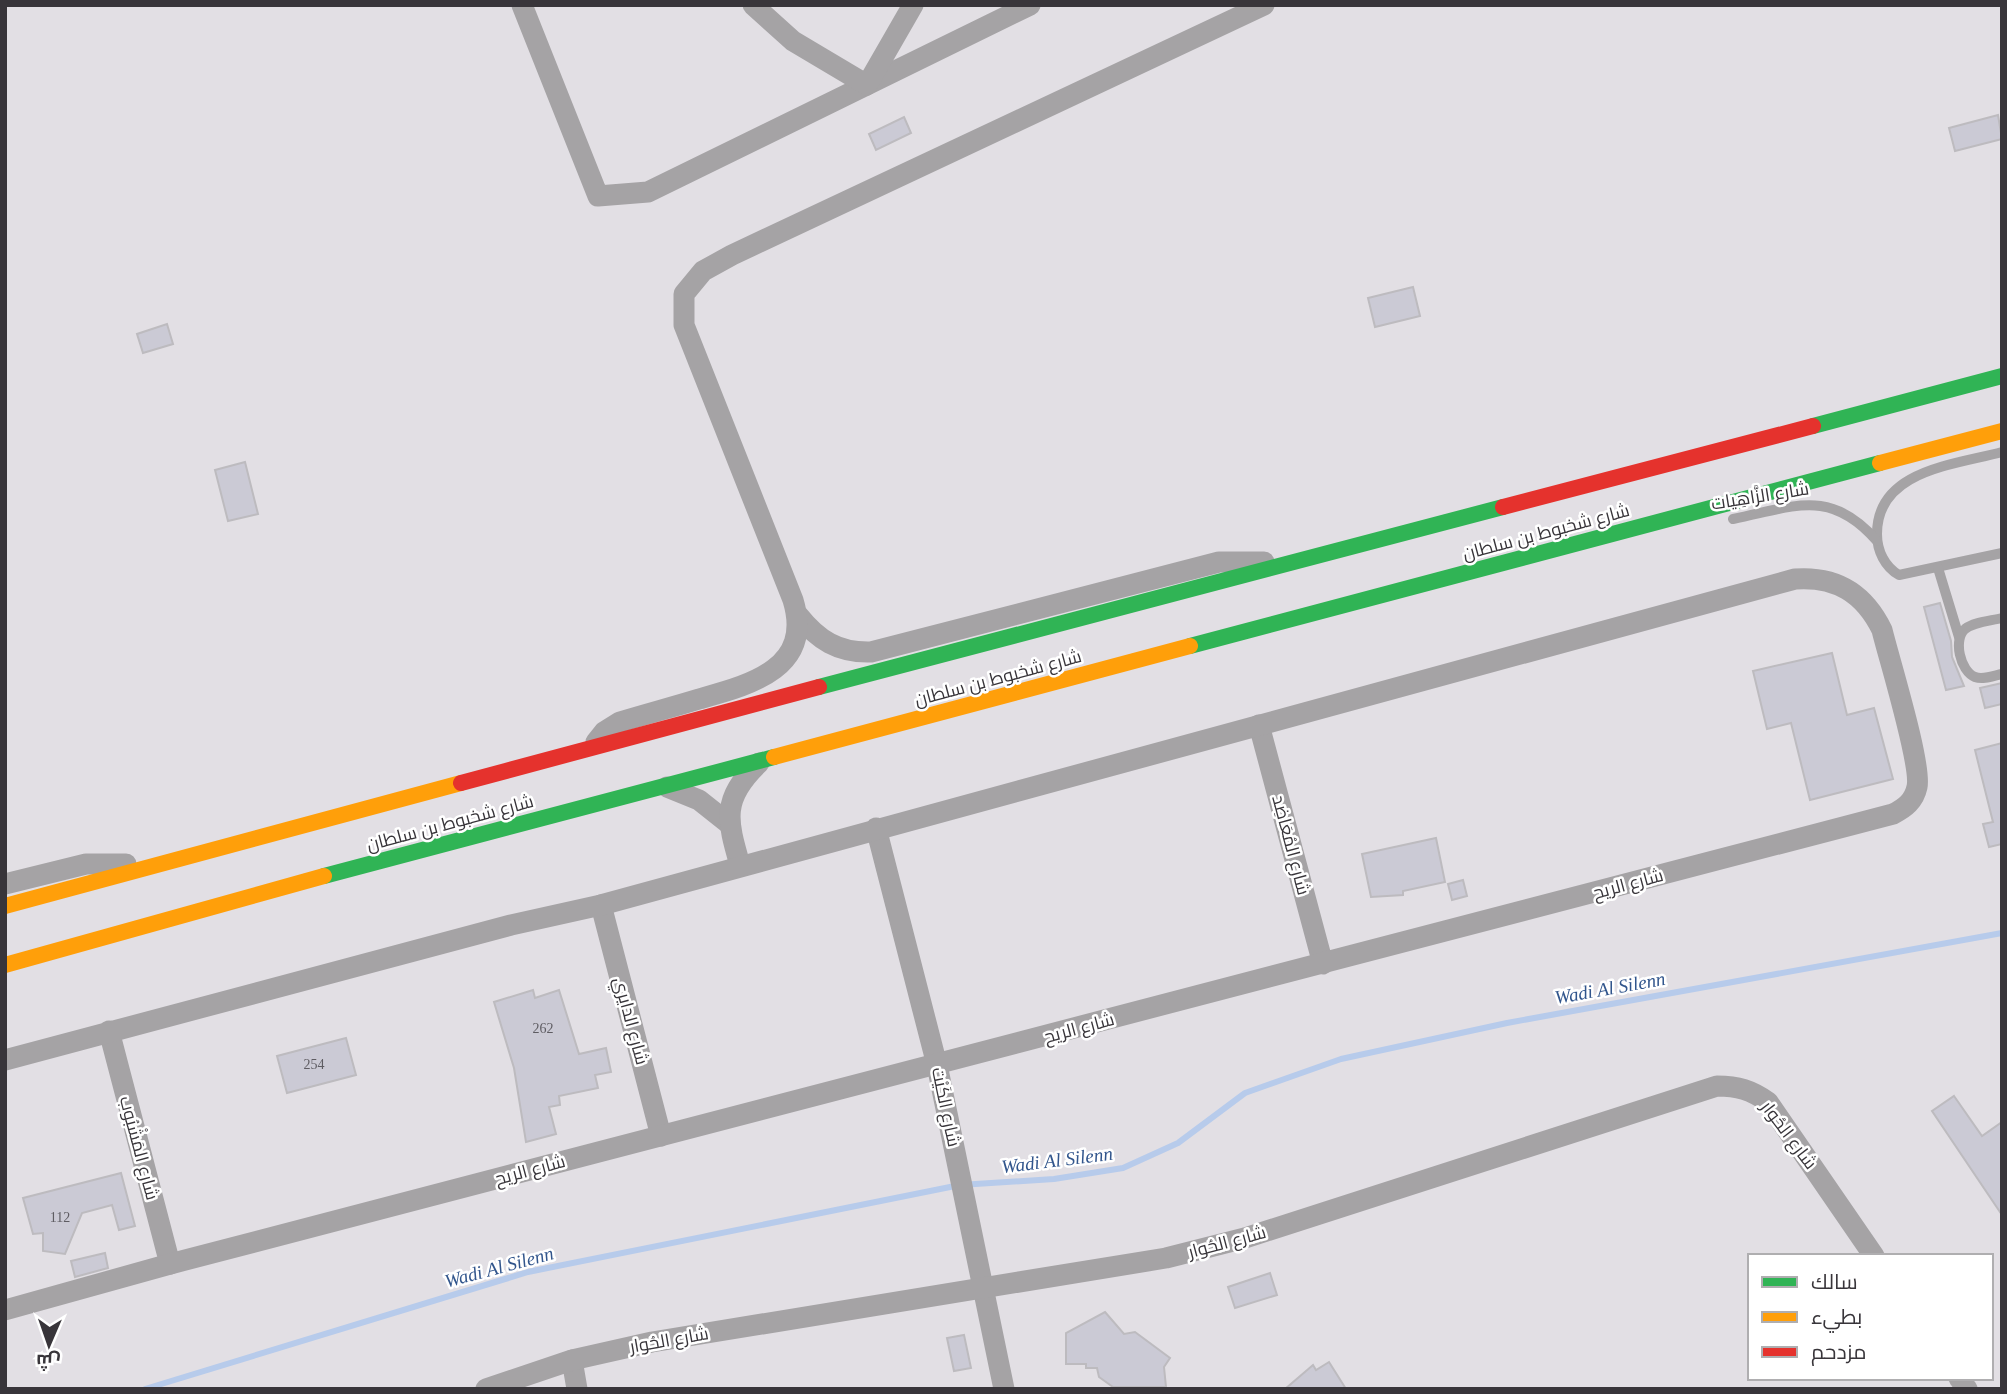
<svg xmlns="http://www.w3.org/2000/svg" width="2007" height="1394" font-family="'Times New Roman',Cairo,serif">
<style>
.lines{fill:none;stroke-linecap:round;stroke-linejoin:round}
.stream{stroke:#b7cbeb;stroke-width:6}
.building{fill:#cbcad5;stroke:#bdbbbf;stroke-width:2}
.lane{stroke:#a5a3a5;stroke-width:10}
.street{stroke:#a5a3a5;stroke-width:21}
.fast{stroke:#30b455;stroke-width:16}
.slow{stroke:#ff9f0a;stroke-width:16}
.jam{stroke:#e5322d;stroke-width:16}
.labels{text-anchor:middle;dominant-baseline:central;stroke-width:5;stroke-linejoin:round;paint-order:stroke}
.number-label{font-size:14px;fill:#5e5c62}
.street-label{font-size:18px;fill:#38353a;stroke:#fff}
.water-label{font-size:19px;font-style:italic;fill:#31558c;stroke:#fff}
</style>
<rect width="100%" height="100%" fill="#e2dfe4"/>
<g class="lines">
<!-- stream -->
<polyline class="stream" points="145,1389 528,1272 960,1185 1054,1179 1123,1168 1178,1143 1245,1093 1341,1059 1507,1023 2002,933"/>
</g>
<!-- building -->
<g class="building">
<polygon points="1998,115 2002,139 1955,151 1949,128"/>
<polygon points="904,117 911,133 876,150 869,134"/>
<polygon points="1413,287 1420,316 1375,327 1368,298"/>
<polygon points="167,324 173,344 143,353 137,334"/>
<polygon points="245,462 258,514 228,521 215,470"/>
<polygon points="1940,603 1951,641 1952,657 1964,686 1946,690 1924,607"/>
<polygon points="1832,653 1847,715 1874,708 1893,779 1810,800 1791,723 1767,729 1753,671"/>
<polygon points="2002,683 2002,704 1985,708 1980,688"/>
<polygon points="2002,743 2002,844 1989,847 1983,824 1993,822 1975,750"/>
<polygon points="1436,838 1445,882 1403,891 1403,895 1371,897 1362,854"/>
<polygon points="1463,880 1467,896 1452,900 1448,884"/>
<polygon points="533,990 535,998 559,990 579,1054 606,1048 611,1072 595,1075 598,1088 559,1096 560,1105 549,1107 556,1134 526,1142 514,1068 494,1002"/>
<polygon points="346,1038 356,1075 287,1093 277,1056"/>
<polygon points="1954,1096 1982,1136 2002,1122 2002,1215 1932,1111"/>
<polygon points="121,1173 135,1226 119,1230 112,1205 82,1213 65,1254 43,1251 43,1233 33,1234 23,1198"/>
<polygon points="105,1253 108,1268 75,1277 71,1261"/>
<polygon points="1270,1273 1277,1295 1235,1308 1228,1287"/>
<polygon points="1105,1312 1124,1334 1135,1332 1170,1358 1164,1367 1166,1387 1113,1387 1099,1377 1097,1368 1086,1368 1086,1364 1066,1364 1066,1333"/>
<polygon points="964,1335 971,1368 954,1371 947,1338"/>
<polygon points="1329,1362 1346,1389 1285,1389 1313,1365 1316,1370"/>
</g>
<g class="lines">
<!-- lane -->
<g class="lane">
<path d="M2002,452C1954,465 1877,470 1877,534C1877,551 1885,567 1899,575L2002,553"/>
<path d="M1733,519C1794,507 1830,487 1877,541"/>
<polyline points="1938,568 1959,637"/>
<path d="M2002,618C1990,621 1974,622 1965,629C1953,639 1960,671 1975,677C1983,680 1993,676 2002,674"/>
</g>
<!-- street -->
<g class="street">
<polyline points="522,5 598,196 648,192 1030,5"/>
<polyline points="753,5 793,41 867,85 913,5"/>
<path d="M798,615C818,640 838,653 871,652L1219,562H1264"/>
<polyline points="1259,725 1323,964"/>
<path d="M596,742L604,732L620,722C646,714 673,707 699,699C749,685 814,669 793,600L684,325V294L703,271L732,255L1264,5"/>
<polyline points="667,787 699,800 728,823"/>
<polyline points="876,828 937,1065 1004,1389"/>
<path d="M740,865C727,820 721,799 759,763"/>
<polyline points="5,884 86,864 126,864"/>
<polyline points="601,905 661,1136"/>
<polyline points="109,1031 170,1264"/>
<path d="M5,1060L511,925L601,905L1795,579C1836,576 1864,593 1882,630C1889,659 1922,765 1917,787C1914,801 1905,808 1893,814L170,1264L5,1310"/>
<polyline points="572,1360 577,1389"/>
<polyline points="1959,1378 1967,1389"/>
<path d="M486,1389L572,1360L652,1342L1166,1258L1245,1238L1717,1086C1738,1086 1751,1090 1768,1102L1874,1256"/>
</g>
<!-- fast -->
<g class="fast">
<polyline points="1813,426 2002,376"/>
<polyline points="1190,646 1880,463"/>
<polyline points="819,687 1503,507"/>
<polyline points="324,876 774,757"/>
</g>
<!-- slow -->
<g class="slow">
<polyline points="1880,463 2002,431"/>
<polyline points="774,757 1190,646"/>
<polyline points="5,906 461,783"/>
<polyline points="5,965 324,876"/>
</g>
<!-- jam -->
<g class="jam">
<polyline points="1503,507 1813,426"/>
<polyline points="461,783 819,687"/>
</g>
</g>
<g class="labels">
<!-- number labels -->
<g class="number-label">
<text x="543" y="1028">262</text>
<text x="314" y="1064">254</text>
<text x="60" y="1217">112</text>
</g>
<!-- street labels -->
<g class="street-label">
<text transform="translate(1760 496) rotate(-9)">شارع الزَّاهِيات</text>
<text transform="translate(1546 532) rotate(-15)">شارع شخبوط بن سلطان</text>
<text transform="translate(998 678) rotate(-15)">شارع شخبوط بن سلطان</text>
<text transform="translate(450 823) rotate(-15)">شارع شخبوط بن سلطان</text>
<text transform="translate(1291 845) rotate(75)">شارع المُعَاضِد</text>
<text transform="translate(1628 884) rotate(-15)">شارع الريح</text>
<text transform="translate(631 1021) rotate(75)">شارع الدايري</text>
<text transform="translate(1079 1028) rotate(-15)">شارع الريح</text>
<text transform="translate(946 1107) rotate(78)">شارع الكَيْت</text>
<text transform="translate(1789 1135) rotate(53)">شارع الحُوار</text>
<text transform="translate(139 1148) rotate(75)">شارع المَشْبُوب</text>
<text transform="translate(530 1170) rotate(-15)">شارع الريح</text>
<text transform="translate(1227 1242) rotate(-15)">شارع الحُوار</text>
<text transform="translate(669 1340) rotate(-10)">شارع الحُوار</text>
</g>
<!-- water labels -->
<g class="water-label">
<text transform="translate(1610 988) rotate(-10)">Wadi Al Silenn</text>
<text transform="translate(1057 1160) rotate(-7)">Wadi Al Silenn</text>
<text transform="translate(499 1267) rotate(-15)">Wadi Al Silenn</text>
</g>
</g>
<!-- border -->
<rect width="2007" height="1394" fill="none" stroke="#38353a" stroke-width="14"/>
<!-- legend -->
<rect x="1748" y="1254" width="245" height="126" fill="#ffffff" stroke="#afaeb0" stroke-width="2"/>
<rect x="1762" y="1277" width="35" height="10" fill="#30b455" stroke="#afaeb0" stroke-width="2"/>
<text x="1811" y="1289" font-size="21" fill="#38353a">سالك</text>
<rect x="1762" y="1312" width="35" height="10" fill="#ff9f0a" stroke="#afaeb0" stroke-width="2"/>
<text x="1811" y="1324" font-size="21" fill="#38353a">بطيء</text>
<rect x="1762" y="1347" width="35" height="10" fill="#e5322d" stroke="#afaeb0" stroke-width="2"/>
<text x="1811" y="1359" font-size="21" fill="#38353a">مزدحم</text>
<!-- north arrow -->
<g transform="translate(49 1345) rotate(182)" stroke="#ffffff" stroke-width="5" paint-order="stroke">
<path d="M0-5L12 26L0 18L-12 26Z" fill="#38353a"/>
<text y="-10" font-size="19" font-weight="bold" text-anchor="middle" fill="#38353a">ش</text>
</g>
</svg>
